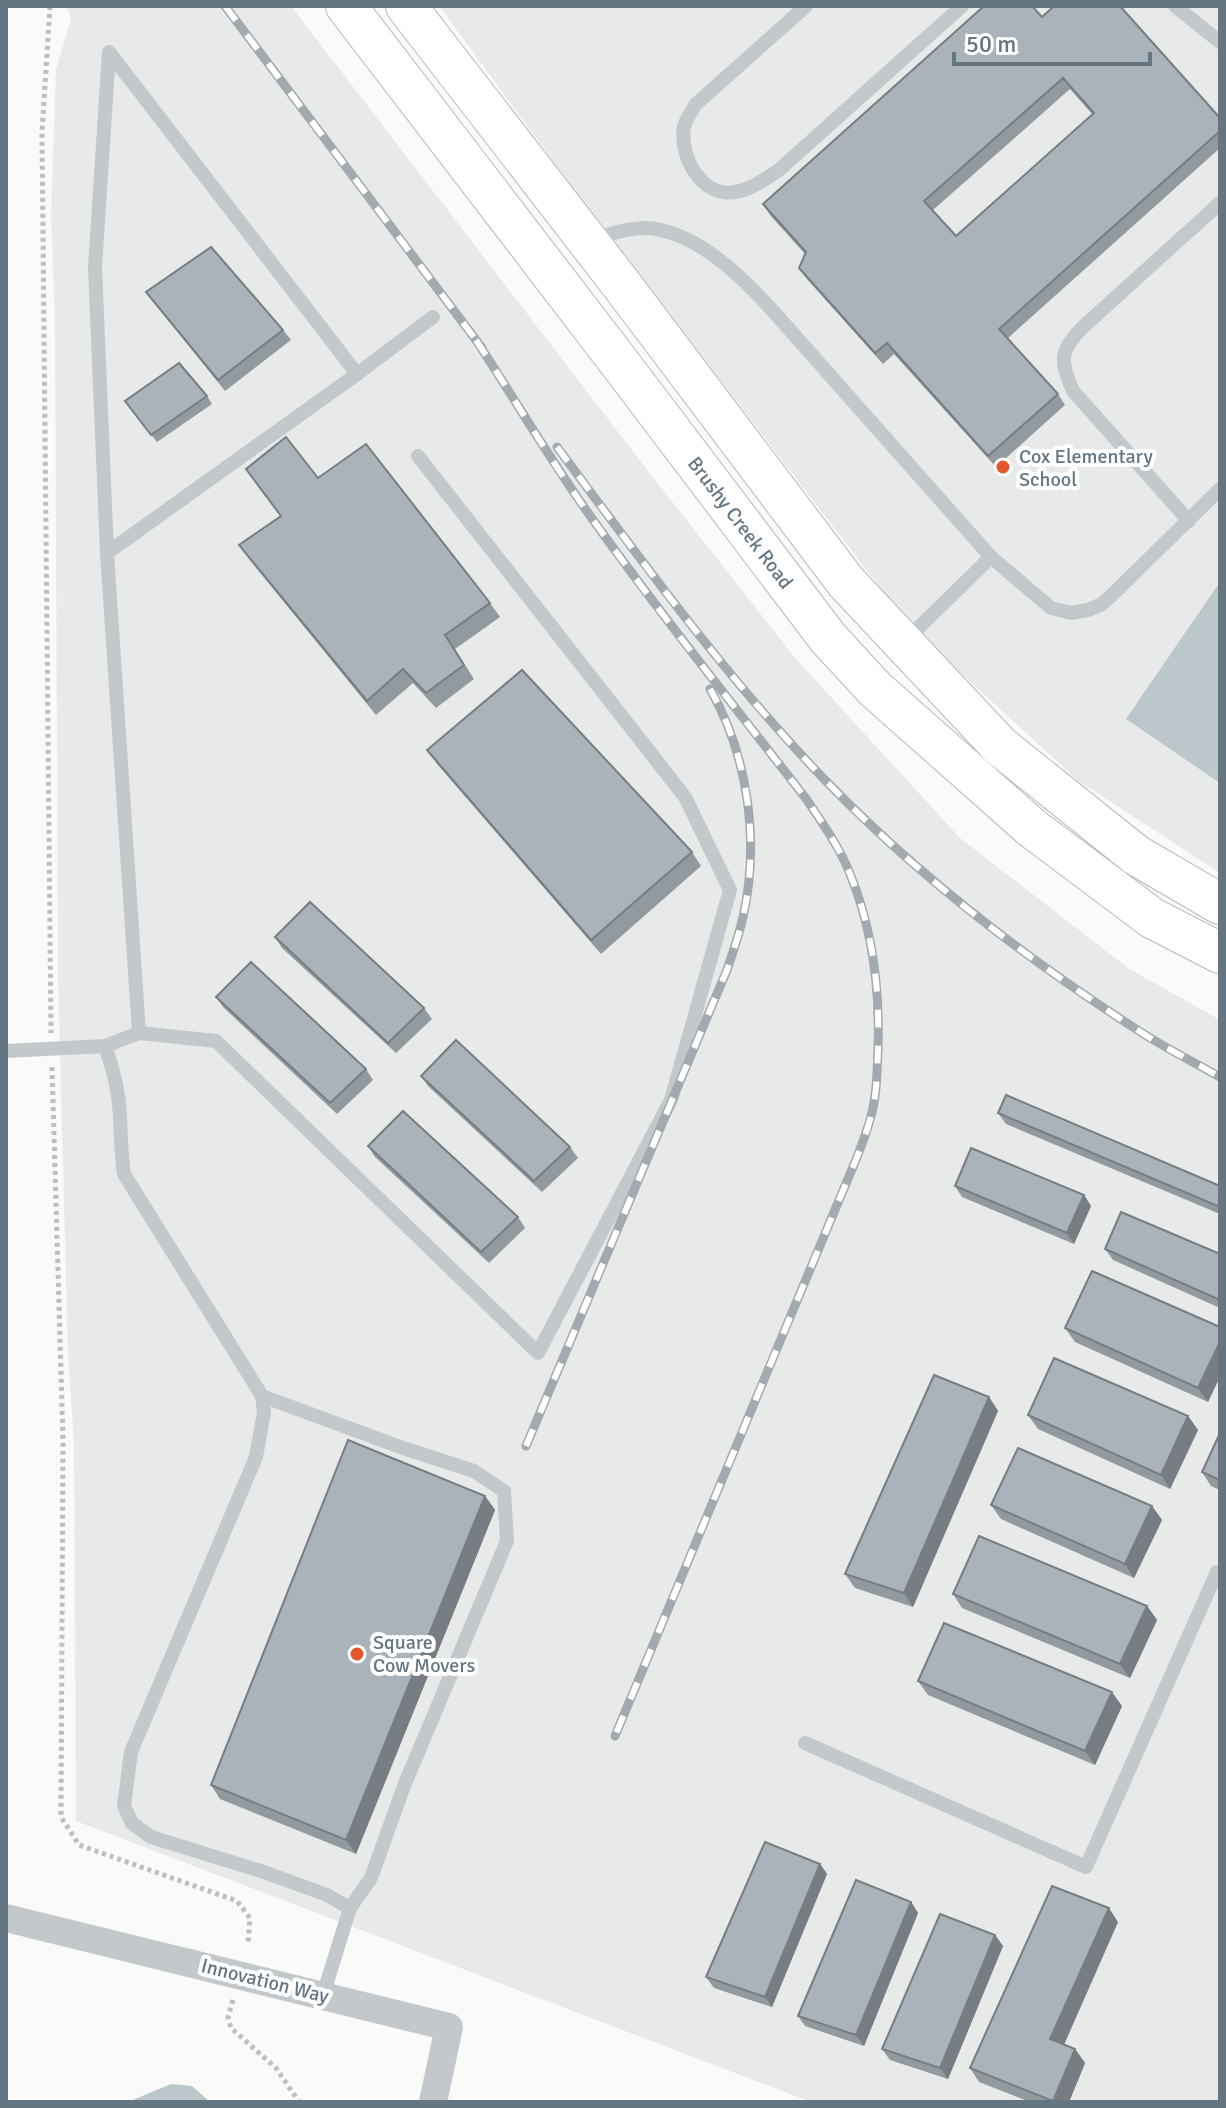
<svg xmlns="http://www.w3.org/2000/svg" width="1226" height="2108" font-family="Signika,sans-serif">
<style>
.built{fill:#e8e9e9}
.water{fill:#bbc7cb}
.lines{fill:none;stroke-linecap:round;stroke-linejoin:round}
.secondary-casing{stroke:#b3babf;stroke-width:42}
.path{stroke:#bbbfc2;stroke-width:5;stroke-dasharray:4 4;stroke-linecap:butt}
.lane{stroke:#c3c8cc;stroke-width:14}
.street{stroke:#c3c8cc;stroke-width:28}
.secondary{stroke:#fff;stroke-width:40}
.rail-casing{stroke:#a2aab0;stroke-width:9}
.rail{stroke:#fff;stroke-width:6;stroke-dasharray:18;stroke-linecap:butt}
.wall{fill:#929a9f;fill-rule:evenodd}
.shaded-wall{fill:#777d82}
.building{fill:#aab3b9;stroke:#777d82;stroke-width:2;fill-rule:evenodd}
.poi-dot{fill:#e4572e;stroke:#fff;stroke-width:3}
.labels{text-anchor:middle;dominant-baseline:central;stroke-width:8;stroke-linejoin:round;paint-order:stroke}
.poi-label{font-size:20px;fill:#657683;stroke:#fff;text-anchor:start}
.street-label{font-size:20px;fill:#657683;stroke:#fff}
</style>
<rect width="100%" height="100%" fill="#fafaf8"/>
<!-- built -->
<g class="built">
<polygon points="67,6 291,6 648,471 796,659 960,838 1128,968 1220,1020 1220,2102 811,2102 76,1821 74,1445 68,1354 58,980 55,324 51,214 56,70 71,19"/>
<polygon points="439,6 1220,6 1220,873 1077,780 925,640 895,607 587,207"/>
</g>
<!-- water -->
<g class="water">
<polygon points="1220,582 1220,783 1126,719"/>
<polygon points="171,2084 192,2086 210,2102 128,2102"/>
</g>
<g class="lines">
<!-- secondary casing -->
<g class="secondary-casing">
<g id="secondary">
<path id="s1" d="M346,6L625,370L828,638L875,689L1032,828L1152,918L1220,953"/>
<polyline points="406,6 621,284 846,582 1000,746 1136,855 1220,904"/>
</g>
</g>
<!-- path -->
<g class="path">
<polyline points="50,6 42,133 51,1033"/>
<polyline points="52,1067 63,1440 61,1817 79,1845 237,1901 250,1918 248,1944"/>
<polyline points="233,2000 228,2017 231,2028 276,2068 299,2102"/>
</g>
<!-- lane -->
<g class="lane">
<path d="M806,6L695,105C692,112 685,120 684,127C679,157 702,198 735,192C752,189 767,178 780,169L962,6"/>
<polyline points="1175,6 1220,42"/>
<path d="M592,240C610,234 627,228 646,228C695,230 742,277 773,311L991,557L906,640"/>
<path d="M1189,521L1073,391C1060,360 1059,352 1083,327L1220,203"/>
<polyline points="107,553 357,374 433,317"/>
<polyline points="991,557 1051,608 1071,613 1088,610 1102,604 1112,595 1220,489"/>
<polyline points="139,1033 216,1041 538,1353 671,1100 730,890 685,797 418,456"/>
<path d="M105,1046C113,1068 119,1092 120,1116C121,1136 121,1155 124,1174L262,1396L264,1412L256,1457L131,1752L124,1806L132,1823L151,1837L264,1872L327,1895L350,1908L323,1995"/>
<polyline points="6,1051 105,1046 139,1033 107,553 95,267 109,52 357,374"/>
<polyline points="262,1396 403,1448 474,1471 504,1491 507,1541 404,1786 371,1878 350,1908"/>
<polyline points="805,1743 1086,1867 1217,1572 1220,1573"/>
</g>
<!-- street -->
<polyline class="street" points="6,1918 449,2027 433,2102"/>
<!-- secondary -->
<use href="#secondary" class="secondary"/>
<!-- rail casing -->
<g class="rail-casing">
<g id="rail">
<polyline points="225,6 482,348"/>
<path d="M476,340C516,401 553,465 596,524C663,618 736,708 807,800C823,824 840,848 850,874C873,930 880,989 878,1049C877,1071 877,1095 871,1116C867,1132 861,1147 855,1162L615,1736"/>
<path d="M557,447C642,561 726,678 826,781C918,876 1024,957 1136,1029C1163,1047 1192,1061 1220,1077"/>
<path d="M526,1446L727,970C733,952 739,935 743,917C760,842 748,755 710,689"/>
</g>
</g>
<!-- rail -->
<use href="#rail" class="rail"/>
</g>
<!-- wall -->
<g class="wall">
<path d="M1042,17L1220,118V148L1008,338L1058,394L1065,405L996,467L894,354L883,364L807,279L799,268L805,254L770,215L763,204ZM1070,89L1092,114L956,236L933,210Z"/>
<polygon points="146,292 283,330 291,340 225,391"/>
<polygon points="207,396 212,404 157,442 125,401"/>
<polygon points="318,478 490,603 500,617 455,649 474,679 436,708 413,683 376,715 249,559 239,545 280,516"/>
<polygon points="427,750 692,852 701,866 601,954 437,764"/>
<polygon points="275,937 424,1008 432,1019 396,1053 282,948"/>
<polygon points="216,997 366,1069 373,1080 337,1114 224,1008"/>
<polygon points="421,1076 570,1147 578,1158 542,1192 428,1086"/>
<polygon points="998,1113 1220,1186 1220,1214 1006,1124"/>
<polygon points="368,1146 518,1217 525,1228 489,1263 375,1157"/>
<polygon points="955,1186 1084,1195 1091,1206 1074,1244 962,1197"/>
<polygon points="1105,1249 1220,1254 1220,1308 1113,1260"/>
<polygon points="1220,1327 1208,1402 1075,1342 1065,1328"/>
<polygon points="989,1397 998,1411 913,1607 855,1588 845,1574"/>
<polygon points="1028,1415 1188,1416 1198,1430 1170,1489 1038,1429"/>
<polygon points="1220,1433 1220,1490 1211,1486 1202,1472"/>
<polygon points="485,1496 495,1510 356,1854 220,1799 211,1785"/>
<polygon points="991,1505 1152,1506 1162,1520 1134,1578 1001,1519"/>
<polygon points="953,1594 1147,1606 1157,1620 1130,1678 962,1608"/>
<polygon points="918,1681 1122,1706 1095,1765 928,1695"/>
<polygon points="820,1864 827,1874 772,2007 714,1988 706,1977"/>
<polygon points="911,1902 918,1913 864,2046 805,2026 798,2016"/>
<polygon points="1118,1922 1064,2045 1075,2049 1085,2063 1069,2102 1030,2102 979,2082 970,2068"/>
<polygon points="995,1935 1003,1946 948,2079 890,2060 882,2049"/>
</g>
<!-- shaded-wall -->
<g class="shaded-wall">
<polygon points="1084,1195 1091,1206 1074,1244 1067,1233"/>
<polygon points="1220,1342 1220,1377 1208,1402 1198,1388"/>
<polygon points="989,1397 998,1411 913,1607 904,1593"/>
<polygon points="1188,1416 1198,1430 1170,1489 1161,1475"/>
<polygon points="485,1496 495,1510 356,1854 346,1840"/>
<polygon points="1152,1506 1162,1520 1134,1578 1125,1564"/>
<polygon points="1147,1606 1157,1620 1130,1678 1120,1664"/>
<polygon points="1112,1692 1122,1706 1095,1765 1085,1751"/>
<polygon points="820,1864 827,1874 772,2007 765,1997"/>
<polygon points="911,1902 918,1913 864,2046 856,2035"/>
<polygon points="1109,1908 1118,1922 1060,2053 1050,2039"/>
<polygon points="995,1935 1003,1946 948,2079 940,2068"/>
<polygon points="1075,2049 1085,2063 1069,2102 1054,2102"/>
</g>
<!-- building -->
<g class="building">
<path d="M984,6H1032L1042,17L1054,6H1120L1220,118V131L999,329L1058,394L988,456L887,343L875,353L799,268L806,252L763,204ZM1063,78L1094,113L956,236L924,201Z"/>
<polygon points="211,247 283,330 218,380 146,292"/>
<polygon points="179,363 207,396 151,435 125,401"/>
<polygon points="286,437 318,478 366,444 490,603 445,635 464,665 426,693 403,669 367,701 239,545 281,516 246,469"/>
<polygon points="522,670 692,852 591,940 427,750"/>
<polygon points="310,902 424,1008 388,1043 275,937"/>
<polygon points="251,962 366,1069 330,1103 216,997"/>
<polygon points="456,1040 570,1147 534,1181 421,1076"/>
<polygon points="1006,1095 1220,1186 1220,1207 998,1113"/>
<polygon points="403,1111 518,1217 481,1252 368,1146"/>
<polygon points="971,1148 1084,1195 1067,1233 955,1186"/>
<polygon points="1121,1212 1220,1254 1220,1300 1105,1249"/>
<polygon points="1092,1271 1220,1327 1220,1342 1198,1388 1065,1328"/>
<polygon points="1054,1358 1188,1416 1161,1475 1028,1415"/>
<polygon points="934,1375 989,1397 904,1593 845,1574"/>
<polygon points="1220,1433 1220,1480 1202,1472"/>
<polygon points="348,1440 485,1496 346,1840 211,1785"/>
<polygon points="1018,1448 1152,1506 1125,1564 991,1505"/>
<polygon points="979,1536 1147,1606 1120,1664 953,1594"/>
<polygon points="944,1623 1112,1692 1085,1751 918,1681"/>
<polygon points="765,1842 820,1864 765,1997 706,1977"/>
<polygon points="856,1880 911,1902 856,2035 798,2016"/>
<polygon points="1052,1886 1109,1908 1050,2039 1075,2049 1053,2101 970,2068"/>
<polygon points="940,1914 995,1935 940,2068 882,2049"/>
</g>
<!-- markers -->
<g class="poi-dot">
<circle cx="1003" cy="467" r="8"/>
<circle cx="357" cy="1654" r="8"/>
</g>
<g class="labels">
<!-- poi labels -->
<g class="poi-label">
<text x="1019" y="456">Cox Elementary<tspan x="1019" dy="23">School</tspan></text>
<text x="373" y="1642">Square<tspan x="373" dy="23">Cow Movers</tspan></text>
</g>
<!-- street labels -->
<g class="street-label">
<text stroke="none"><textPath href="#s1" startOffset="650">Brushy Creek Road</textPath></text>
<text transform="translate(265 1981) rotate(14)">Innovation Way</text>
</g>
</g>
<!-- border -->
<rect width="1226" height="2108" fill="none" stroke="#657683" stroke-width="16"/>
<!-- scale -->
<path d="M954 52v12h196v-12" fill="none" stroke="#657683" stroke-width="4"/>
<text x="966" y="52" font-size="24" fill="#657683" stroke="#ffffff" stroke-width="6" paint-order="stroke">50 m</text>
</svg>
